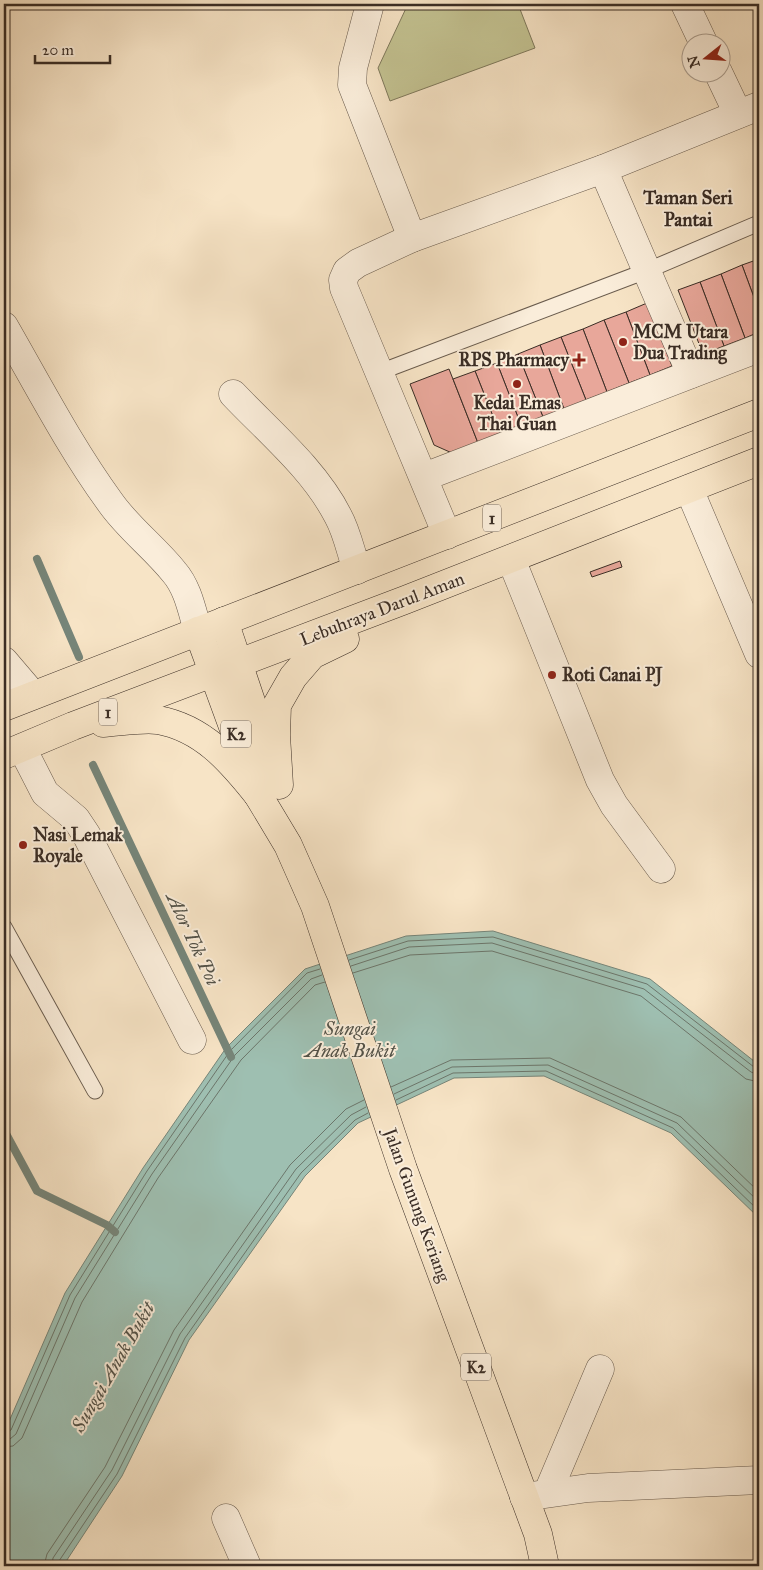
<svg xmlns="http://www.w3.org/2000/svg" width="763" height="1570" font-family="'IM FELL Great Primer',serif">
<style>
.green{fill:#c3c291;stroke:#7e785b}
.water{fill:#9ebfb1;stroke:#768579}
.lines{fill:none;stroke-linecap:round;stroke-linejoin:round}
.shore{stroke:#6c766b;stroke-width:1}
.stream{stroke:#768579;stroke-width:8}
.building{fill:#e8a79a;stroke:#3a2d25}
.service-casing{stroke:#695b4d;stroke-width:17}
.minor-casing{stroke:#695b4d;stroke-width:29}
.primary-casing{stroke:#3a2d25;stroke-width:29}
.trunk-casing{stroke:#3a2d25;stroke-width:29}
.service{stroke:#faedda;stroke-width:15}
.minor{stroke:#faedda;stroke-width:28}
.primary{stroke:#f7e4c6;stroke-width:28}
.trunk{stroke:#f7e4c6;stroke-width:28}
.poi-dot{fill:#8f2418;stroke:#faedda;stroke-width:2}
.labels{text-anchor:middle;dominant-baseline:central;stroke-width:4;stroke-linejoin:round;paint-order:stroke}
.shield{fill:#faedda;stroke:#74675b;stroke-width:1}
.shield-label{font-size:16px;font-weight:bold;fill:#3a2d25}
.poi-label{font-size:18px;font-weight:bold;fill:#3a2d25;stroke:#faedda;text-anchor:start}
.street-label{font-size:18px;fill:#3a2d25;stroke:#faedda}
.neighbourhood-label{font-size:19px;font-weight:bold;fill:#3a2d25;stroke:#faedda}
.water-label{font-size:19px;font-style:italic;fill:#535248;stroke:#faedda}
</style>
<rect width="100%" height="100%" fill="#f7e4c6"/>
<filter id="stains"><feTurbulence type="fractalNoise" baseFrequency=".004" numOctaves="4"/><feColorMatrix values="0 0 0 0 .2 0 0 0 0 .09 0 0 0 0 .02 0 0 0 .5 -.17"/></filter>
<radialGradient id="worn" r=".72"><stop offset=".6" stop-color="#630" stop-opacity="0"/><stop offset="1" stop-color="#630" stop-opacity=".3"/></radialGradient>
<!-- green -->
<polygon class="green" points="408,4 518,4 535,48 390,101 378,68"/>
<!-- water -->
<polygon class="water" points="493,931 650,979 759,1065 759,1218 671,1133 544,1076 454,1078 358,1123 305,1176 189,1340 122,1476 63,1566 4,1566 4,1433 65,1293 143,1168 226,1048 305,969 406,936"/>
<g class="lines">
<!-- shore -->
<g class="shore">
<polyline points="349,960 408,941 493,937 647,984 754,1067 759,1069"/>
<polyline points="351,966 409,947 492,943 644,989 751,1072 759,1075"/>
<polyline points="353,973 410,955 492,951 641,996 746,1079 759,1082"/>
<polyline points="391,1087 451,1060 550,1058 681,1117 759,1192"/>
<polyline points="394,1094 452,1067 548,1065 677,1123 759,1202"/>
<polyline points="396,1100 453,1073 546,1071 673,1128 759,1211"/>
<polyline points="4,1434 11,1430 70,1295 147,1171 230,1051 307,973 320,969"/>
<polyline points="4,1440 10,1439 16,1434 75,1298 152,1174 235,1055 311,979 322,975"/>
<polyline points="4,1447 13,1446 22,1438 82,1302 158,1178 241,1060 315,985 325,982"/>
<polyline points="44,1566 47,1554 105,1467 174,1330 290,1165 346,1109 364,1100"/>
<polyline points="52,1566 53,1558 112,1470 180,1334 296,1169 351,1115 366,1107"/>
<polyline points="58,1566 59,1561 117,1474 185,1338 301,1173 355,1120 368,1113"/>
</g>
<!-- stream -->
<g class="stream">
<polyline points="37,559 79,657"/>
<polyline points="93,765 231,1057"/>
<polyline points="4,1130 37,1191 107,1225 115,1232"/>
</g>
</g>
<!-- building -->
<g class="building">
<polygon points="759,259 759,311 742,265"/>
<polygon points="742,265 759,311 759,332 745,338 721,274"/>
<polygon points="721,274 745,338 724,346 700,282"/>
<polygon points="700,282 724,346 703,354 678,290"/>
<polygon points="647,303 672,366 650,375 626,312"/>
<polygon points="626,312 650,375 629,383 604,320"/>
<polygon points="604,320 629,383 607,392 583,329"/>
<polygon points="583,329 607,392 586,400 561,337"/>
<polygon points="561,337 586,400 564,409 540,345"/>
<polygon points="540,345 564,409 543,417 518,354"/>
<polygon points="518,354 543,417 521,425 497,363"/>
<polygon points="497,363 521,425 500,434 475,371"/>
<polygon points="449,369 478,443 452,453 434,445 410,384"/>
<polygon points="475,371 500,434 478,443 453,379"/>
<polygon points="620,561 622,567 592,577 590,572"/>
</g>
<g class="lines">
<!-- service casing -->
<g class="service-casing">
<g id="service">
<polyline points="380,372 646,271 759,223"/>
<polyline points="4,927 95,1091"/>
</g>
</g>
<!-- minor casing -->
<g class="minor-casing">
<g id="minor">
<polyline points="370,4 353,68 352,85 412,238"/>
<polyline points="685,4 703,42"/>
<polyline points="718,72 738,114"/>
<polyline points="603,169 691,374"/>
<path d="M4,326C38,385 70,447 110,502C128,528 154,547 174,572C188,588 192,611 198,631"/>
<path d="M233,394C269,432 314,469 338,516C347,532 351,553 357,570"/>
<polyline points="424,477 759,348"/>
<polyline points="689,489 759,654"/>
<polyline points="447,535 344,288 343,280 347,271 358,263 412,238 603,169 759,106"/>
<polyline points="511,559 600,780 614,805 661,869"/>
<polyline points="4,661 33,695"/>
<polyline points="22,748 45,793 76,819 86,834 192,1040"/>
<polyline points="548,1492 600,1369"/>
<polyline points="524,1497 588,1488 759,1480"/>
<polyline points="226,1518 247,1566"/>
</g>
</g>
<!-- primary casing -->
<g class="primary-casing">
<g id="primary">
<polyline points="224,621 274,770"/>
<polyline points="198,631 258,795 288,845 315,906 403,1169 538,1534 545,1566"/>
</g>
</g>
<!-- trunk casing -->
<g class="trunk-casing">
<g id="trunk">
<polyline points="4,707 759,413"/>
<path d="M103,723C120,722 141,718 158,720C203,728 231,761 258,795"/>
<polyline points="4,755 73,726 405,600 759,461"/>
<polyline points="279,785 276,735 277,705 293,677 312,655 345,639"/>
</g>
</g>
<!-- service -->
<use href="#service" class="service"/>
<!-- minor -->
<use href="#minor" class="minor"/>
<!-- primary -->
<use href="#primary" class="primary"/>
<!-- trunk -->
<use href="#trunk" class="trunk"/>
</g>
<!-- markers -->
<g class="poi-dot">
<circle cx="623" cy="342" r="5"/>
<path d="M576.5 352.5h5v5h5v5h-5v5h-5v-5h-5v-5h5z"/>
<circle cx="517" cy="384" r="5"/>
<circle cx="552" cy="675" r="5"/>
<circle cx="23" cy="845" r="5"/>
</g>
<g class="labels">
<!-- shield labels -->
<g class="shield">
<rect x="483" y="504.5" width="18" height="27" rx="4"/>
<rect x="99" y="698.5" width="18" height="27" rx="4"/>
<rect x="221" y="720.5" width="30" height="27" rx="4"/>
<rect x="461" y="1353.5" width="30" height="27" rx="4"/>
</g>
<g class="shield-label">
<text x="492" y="518">1</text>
<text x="108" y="712">1</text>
<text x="236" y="734">K2</text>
<text x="476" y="1367">K2</text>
</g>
<!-- poi labels -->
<g class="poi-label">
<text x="633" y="332">MCM Utara<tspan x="633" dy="21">Dua Trading</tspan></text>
<text x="569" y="360" text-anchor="end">RPS Pharmacy</text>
<text x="517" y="403" text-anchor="middle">Kedai Emas<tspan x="517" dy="21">Thai Guan</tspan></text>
<text x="562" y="675">Roti Canai PJ</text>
<text x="33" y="835">Nasi Lemak<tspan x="33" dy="21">Royale</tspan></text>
</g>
<!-- street labels -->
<g class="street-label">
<text transform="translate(382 609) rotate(-21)">Lebuhraya Darul Aman</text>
<text transform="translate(417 1205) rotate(70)">Jalan Gunung Keriang</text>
</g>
<!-- neighbourhood labels -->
<g class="neighbourhood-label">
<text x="688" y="197">Taman Seri<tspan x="688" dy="22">Pantai</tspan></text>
</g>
<!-- water labels -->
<g class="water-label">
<text transform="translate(193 939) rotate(65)">Alor Tok Poi</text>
<text x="350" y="1028">Sungai<tspan x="350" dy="22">Anak Bukit</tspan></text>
<text transform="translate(113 1367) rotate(-60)">Sungai Anak Bukit</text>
</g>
</g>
<!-- margin -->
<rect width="763" height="1570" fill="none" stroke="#f7e4c6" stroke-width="20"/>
<rect x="5" y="5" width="753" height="1560" fill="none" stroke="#3a2d25" stroke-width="2.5"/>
<rect x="10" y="10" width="743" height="1550" fill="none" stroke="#3a2d25"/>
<!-- north arrow -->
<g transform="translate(706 58) rotate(253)"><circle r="24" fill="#faedda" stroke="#ada092"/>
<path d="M0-4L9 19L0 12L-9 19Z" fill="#8f2418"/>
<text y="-8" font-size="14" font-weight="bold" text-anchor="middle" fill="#3a2d25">N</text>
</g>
<!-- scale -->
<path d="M35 55v8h75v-8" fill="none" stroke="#3a2d25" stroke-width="2.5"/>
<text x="42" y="55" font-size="15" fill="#3a2d25" stroke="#faedda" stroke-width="4" paint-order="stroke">20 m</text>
<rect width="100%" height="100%" filter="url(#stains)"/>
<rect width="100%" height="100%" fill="url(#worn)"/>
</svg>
